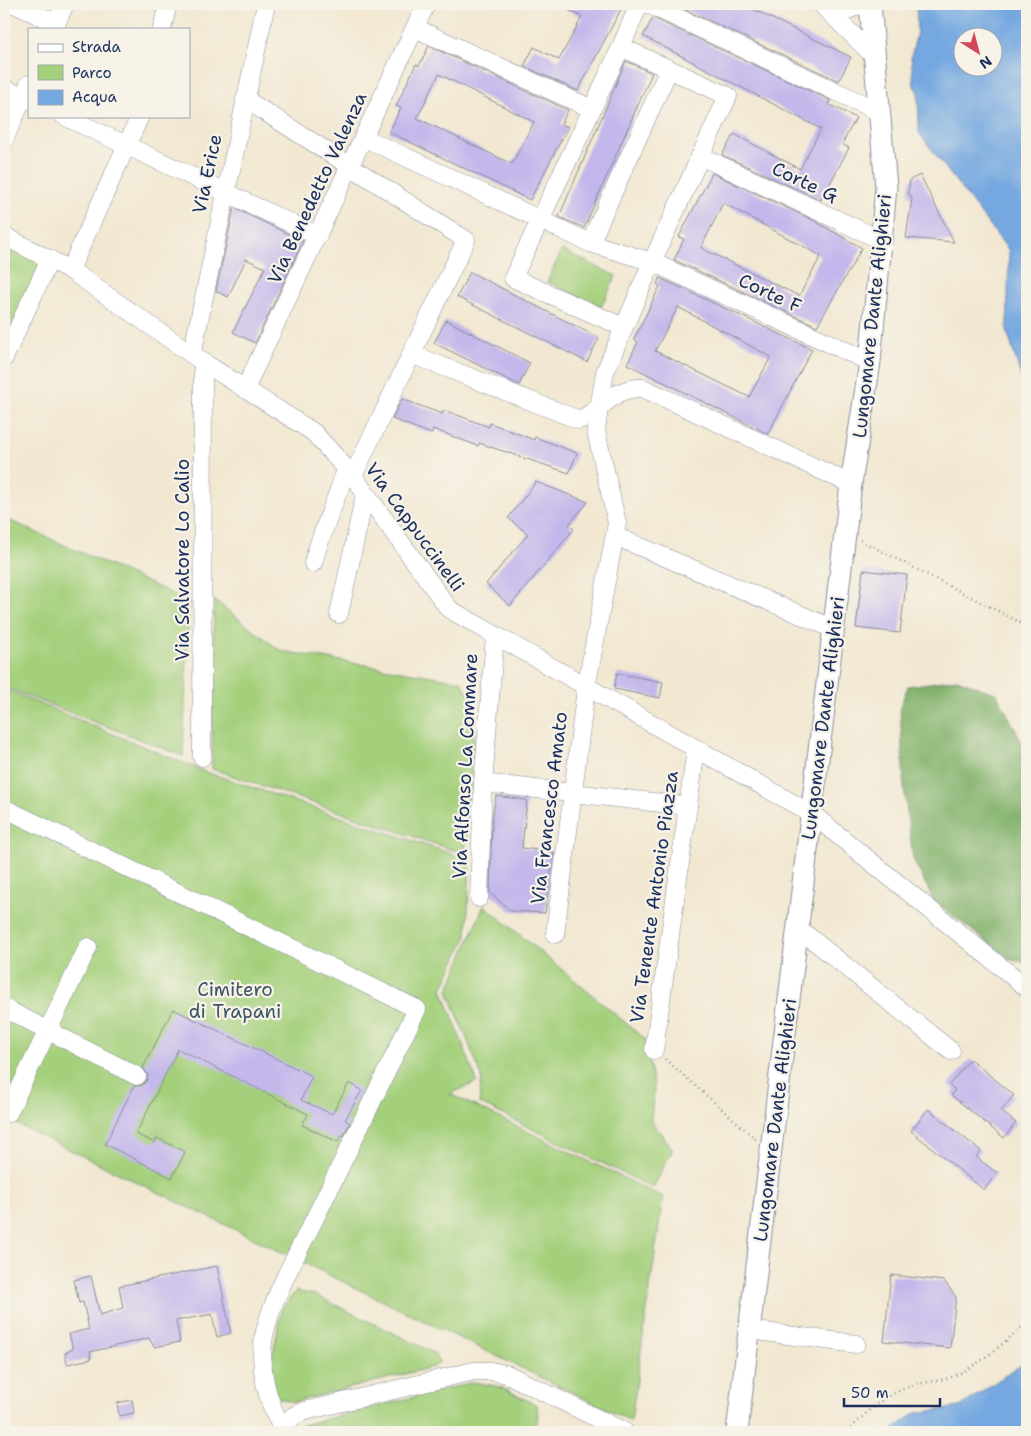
<svg xmlns="http://www.w3.org/2000/svg" width="1031" height="1436" font-family="'Shantell Sans',sans-serif">
<style>
.green{fill:#a4d07c;stroke:#60806d}
.forest{fill:#83b26c;stroke:#4f7065}
.water{fill:#74a8e0;stroke:#486c9f;fill-rule:evenodd}
.building{fill:#c4b7eb;fill-rule:evenodd}
.lines{fill:none;stroke-linecap:round;stroke-linejoin:round}
.minor-casing{stroke:#868c98;stroke-width:19}
.major-casing{stroke:#868c98;stroke-width:23}
.path{stroke:#868c98;stroke-width:2.5;stroke-dasharray:1 4;stroke-linecap:butt}
.minor{stroke:#fff;stroke-width:18}
.major{stroke:#fff;stroke-width:21}
.labels{text-anchor:middle;dominant-baseline:central;stroke-width:4.5;stroke-linejoin:round;paint-order:stroke}
.street-label{font-size:19px;fill:#1b2f5e;stroke:#f7f3e8}
.park-label{font-size:19px;fill:#3d5766;stroke:#f7f3e8}
</style>
<rect width="100%" height="100%" fill="#f7f3e8"/>
<filter id="ink" filterUnits="userSpaceOnUse"><feTurbulence type="fractalNoise" baseFrequency=".02" numOctaves="2"/><feDisplacementMap in="SourceGraphic" scale="10" xChannelSelector="R" yChannelSelector="G"/><feConvolveMatrix kernelMatrix="1 2 1 2 8 2 1 2 1" color-interpolation-filters="sRGB"/></filter>
<filter id="wash" filterUnits="userSpaceOnUse"><feTurbulence type="fractalNoise" baseFrequency=".0096" numOctaves="4" result="noise"/><feDisplacementMap in="SourceGraphic" scale="20" xChannelSelector="R" yChannelSelector="G"/><feGaussianBlur stdDeviation="1.12" result="paint"/><feColorMatrix in="noise" values="0 0 0 0 0 0 0 0 0 0 0 0 0 0 0 0 0 1.4 0 .05"/><feComposite in="paint" operator="in"/></filter>
<g filter="url(#wash)">
<rect width="100%" height="100%" fill="#f2e8d2"/>
<!-- green -->
<g class="green">
<polygon points="4,242 45,261 4,346"/>
<polygon points="562,250 616,276 601,307 547,282"/>
<polygon points="4,518 189,601 183,756 4,687"/>
<polygon points="214,600 281,651 461,681 473,700 474,738 465,854 212,769"/>
<polygon points="4,689 203,771 470,860 467,936 442,989 477,1082 450,1094 663,1197 631,1421 4,1118"/>
<polygon points="484,905 645,1039 654,1086 651,1121 673,1149 653,1188 479,1103 482,1077 448,991"/>
<polygon points="296,1291 315,1295 424,1348 435,1354 439,1363 433,1367 294,1402 279,1398 272,1387 269,1373 282,1308"/>
<polygon points="474,1382 500,1387 537,1405 538,1416 535,1432 290,1432 299,1426"/>
</g>
<!-- forest -->
<polygon class="forest" points="957,679 997,694 1027,752 1027,963 1008,958 934,901 913,859 904,788 900,707 908,686"/>
<!-- water -->
<g class="water">
<path d="M916,4H1027V396L1007,331L1009,251L919,133L918,90L914,87L911,57L917,32ZM964,38H994V68H964Z"/>
<polygon points="1027,1360 1027,1432 889,1432 916,1413 960,1407"/>
</g>
<g id="blocks">
<!-- building -->
<g class="building">
<polygon points="556,4 610,4 621,9 578,91 524,66 534,47 559,60 582,17"/>
<polygon points="673,4 742,4 851,57 839,81"/>
<polygon points="653,18 830,100 828,104 856,118 842,144 849,148 821,200 722,155 734,134 800,169 821,129 643,36"/>
<path d="M429,46L568,110L561,124L568,127L530,200L389,132L401,108L396,106L416,64L419,66ZM439,74L534,122L512,164L417,118Z"/>
<polygon points="626,61 652,73 584,228 559,217"/>
<path d="M712,173L811,219L862,248L817,326L674,260L684,239L679,237ZM723,203L821,256L799,296L701,248Z"/>
<polygon points="920,175 954,242 906,238 912,198 908,193 910,180"/>
<polygon points="234,208 303,241 255,343 233,332 265,268 246,259 228,297 216,291"/>
<polygon points="470,272 599,338 587,362 457,297"/>
<path d="M660,278L812,349L768,434L627,364L638,342L634,339L660,286L657,284ZM678,307L771,357L749,397L655,351Z"/>
<polygon points="446,320 530,363 519,385 434,343"/>
<polygon points="402,399 442,414 444,410 489,427 490,423 534,440 535,437 577,453 569,473 479,443 478,446 433,429 432,434 392,419"/>
<polygon points="536,482 588,502 569,525 574,529 510,606 486,584 528,534 508,518"/>
<polygon points="863,570 907,575 900,633 856,628"/>
<polygon points="617,673 663,682 660,698 614,689"/>
<polygon points="496,796 527,800 522,848 554,852 545,913 511,911 490,893 492,819"/>
<polygon points="173,1009 312,1076 301,1100 332,1114 349,1083 362,1090 345,1120 350,1123 343,1136 341,1136 338,1142 302,1125 308,1114 178,1049 136,1134 155,1143 157,1138 185,1152 172,1178 105,1144 134,1086 142,1085 147,1080 148,1075 143,1068"/>
<polygon points="970,1059 1014,1095 1001,1111 1016,1123 1004,1138 951,1095 955,1090 949,1085"/>
<polygon points="928,1109 981,1151 976,1157 997,1173 984,1190 911,1131"/>
<polygon points="217,1266 231,1333 217,1337 212,1314 176,1321 180,1342 154,1347 149,1338 90,1352 91,1359 67,1364 65,1353 73,1349 69,1334 89,1329 83,1302 79,1303 74,1280 91,1276 100,1315 123,1308 119,1286"/>
<polygon points="891,1275 944,1281 956,1297 950,1348 884,1341"/>
<polygon points="132,1400 134,1413 119,1416 117,1403"/>
</g>
</g>
</g>
<g filter="url(#ink)">
<use href="#blocks" fill-opacity="0" stroke="#868c98" stroke-width="1"/>
<g class="lines">
<!-- minor casing -->
<g class="minor-casing">
<g id="minor">
<polyline points="14,4 56,23"/>
<polyline points="648,4 880,112"/>
<polyline points="821,4 874,56"/>
<path d="M826,9C840,12 848,12 860,4"/>
<polyline points="415,28 592,109"/>
<polyline points="54,29 65,4"/>
<polyline points="162,29 168,4"/>
<polyline points="621,47 728,96 652,262 590,243 669,69"/>
<polyline points="4,88 29,100"/>
<polyline points="245,99 466,240 353,476"/>
<polyline points="64,116 318,236"/>
<polyline points="365,138 590,243"/>
<polyline points="4,140 29,84"/>
<polyline points="700,156 883,241"/>
<polyline points="4,236 70,270 203,362 313,432 353,476 449,609 812,814 1027,988"/>
<polyline points="70,270 140,116"/>
<polyline points="623,327 513,278 621,47 637,9 637,4"/>
<polyline points="192,354 266,4"/>
<path d="M411,354L579,420C605,409 612,387 643,388L851,484"/>
<polyline points="4,358 50,259"/>
<polyline points="245,389 426,4"/>
<polyline points="615,536 834,629"/>
<path d="M313,563C322,530 336,501 346,469"/>
<polyline points="339,614 365,494"/>
<polyline points="202,757 203,362"/>
<polyline points="483,783 688,806"/>
<path d="M4,808L417,1009C384,1078 350,1146 317,1214C300,1248 271,1300 264,1336C258,1367 267,1401 282,1428"/>
<polyline points="479,898 483,783 495,636"/>
<polyline points="798,928 951,1051"/>
<polyline points="555,934 586,688 617,523 596,431 599,408 605,372 652,262 870,362"/>
<polyline points="4,1008 137,1076"/>
<polyline points="654,1050 696,749"/>
<polyline points="8,1113 88,947"/>
<polyline points="749,1330 856,1344"/>
<polyline points="280,1432 293,1416 305,1411 474,1371 491,1371 507,1374 625,1432"/>
</g>
</g>
<!-- major casing -->
<g class="major-casing">
<polyline id="major" points="737,1432 851,484 870,362 886,187 870,4"/>
</g>
<!-- path -->
<g class="path">
<polyline points="860,540 1027,626"/>
<polyline points="665,1059 757,1140"/>
<path d="M848,1432C867,1410 893,1388 923,1383C935,1381 945,1380 956,1375C983,1363 1005,1341 1027,1323"/>
</g>
<!-- minor -->
<use href="#minor" class="minor"/>
<!-- major -->
<use href="#major" class="major"/>
</g>
</g>
<g class="labels">
<!-- street labels -->
<g class="street-label">
<text transform="translate(207 174) rotate(-78)">Via Erice</text>
<text transform="translate(805 182) rotate(25)">Corte G</text>
<text transform="translate(317 188) rotate(-65)">Via Benedetto Valenza</text>
<text transform="translate(770 293) rotate(25)">Corte F</text>
<text transform="translate(872 316) rotate(-84)">Lungomare Dante Alighieri</text>
<text transform="translate(415 527) rotate(54)">Via Cappuccinelli</text>
<text transform="translate(182 560) rotate(-90)">Via Salvatore Lo Calio</text>
<text transform="translate(823 718) rotate(-83)">Lungomare Dante Alighieri</text>
<text transform="translate(465 766) rotate(-87)">Via Alfonso La Commare</text>
<text transform="translate(549 808) rotate(-83)">Via Francesco Amato</text>
<text transform="translate(654 897) rotate(-82)">Via Tenente Antonio Piazza</text>
<text transform="translate(775 1120) rotate(-83)">Lungomare Dante Alighieri</text>
</g>
<!-- park labels -->
<g class="park-label">
<text x="235" y="989">Cimitero<tspan x="235" dy="22">di Trapani</tspan></text>
</g>
</g>
<!-- margin -->
<rect width="1031" height="1436" fill="none" stroke="#f7f3e8" stroke-width="20"/>
<!-- legend -->
<rect x="28" y="28" width="162" height="90" fill="#f7f3e8" stroke="#9fa5b1"/>
<rect x="38" y="44" width="25" height="8" fill="#ffffff" stroke="#9fa5b1"/>
<text x="72" y="52" font-size="15" fill="#1b2f5e">Strada</text>
<rect x="38" y="65" width="25" height="15" fill="#a4d07c" stroke="#9fa5b1"/>
<text x="72" y="78" font-size="15" fill="#1b2f5e">Parco</text>
<rect x="38" y="90" width="25" height="15" fill="#74a8e0" stroke="#9fa5b1"/>
<text x="72" y="102" font-size="15" fill="#1b2f5e">Acqua</text>
<!-- north arrow -->
<g transform="translate(978 52) rotate(144)"><circle r="24" fill="#f7f3e8" stroke="#9fa5b1"/>
<path d="M0-4L9 19L0 12L-9 19Z" fill="#d1495b"/>
<text y="-8" font-size="14" font-weight="bold" text-anchor="middle" fill="#1b2f5e">N</text>
</g>
<!-- scale -->
<path d="M844 1398v8h96v-8" fill="none" stroke="#1b2f5e" stroke-width="2.5"/>
<text x="851" y="1398" font-size="15" fill="#1b2f5e" stroke="#f7f3e8" stroke-width="4" paint-order="stroke">50 m</text>
</svg>
